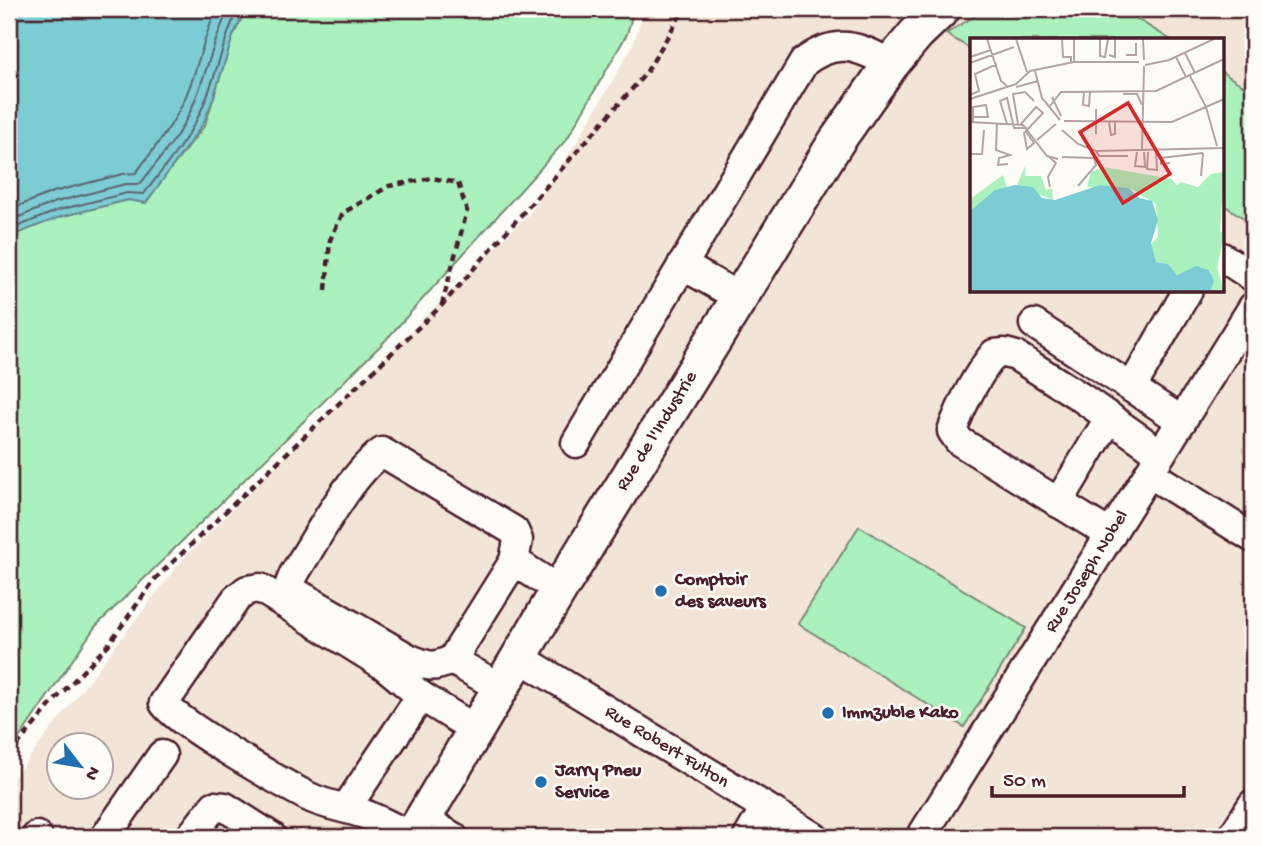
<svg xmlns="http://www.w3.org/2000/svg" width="1262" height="846" font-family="'Gochi Hand',sans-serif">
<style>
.built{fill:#f2e4d7;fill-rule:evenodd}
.green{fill:#aaf1bd;stroke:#7a8874;stroke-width:2}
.water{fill:#7bccd4;stroke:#678790;stroke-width:2}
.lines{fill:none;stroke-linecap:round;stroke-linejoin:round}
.shore{stroke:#5e646f;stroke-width:2}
.minor-casing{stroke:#4a1f2b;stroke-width:33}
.major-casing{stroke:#4a1f2b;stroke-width:40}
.path{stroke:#4a1f2b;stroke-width:4.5;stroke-dasharray:7 5;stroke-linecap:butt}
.minor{stroke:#fdfcf7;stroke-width:28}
.major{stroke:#fdfcf7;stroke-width:35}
.poi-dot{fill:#1f6fb2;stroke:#fdfcf7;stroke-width:2.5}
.labels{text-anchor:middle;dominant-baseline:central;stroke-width:5;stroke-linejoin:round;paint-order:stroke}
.street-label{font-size:19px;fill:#4a1f2b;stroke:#fdfcf7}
.poi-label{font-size:19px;font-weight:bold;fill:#4a1f2b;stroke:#fdfcf7;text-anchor:start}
.inset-road{fill:none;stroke:#b5a4a5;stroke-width:2}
.view{fill:#d62828;fill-opacity:0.15;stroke:#d62828;stroke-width:3.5}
.inset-edge{fill:none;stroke:#4a1f2b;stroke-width:3.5}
</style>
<rect width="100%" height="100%" fill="#fdfcf7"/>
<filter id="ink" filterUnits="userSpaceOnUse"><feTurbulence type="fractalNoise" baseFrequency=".0143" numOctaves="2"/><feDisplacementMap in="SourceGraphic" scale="14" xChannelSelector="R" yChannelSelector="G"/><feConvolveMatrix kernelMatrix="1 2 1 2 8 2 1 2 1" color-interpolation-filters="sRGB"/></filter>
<g filter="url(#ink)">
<!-- built -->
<path class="built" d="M645,9H1253V837H9V784L182,560L529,214L578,140L632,47ZM972,40H1222V290H972ZM60,744H102V786H60Z"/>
<!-- green -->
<g class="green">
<polygon points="246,9 634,9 627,34 567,139 383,343 95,627 9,753 9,234 60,217 128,200 144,203 205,125 233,36"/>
<polygon points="986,9 1121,9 1171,40 972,40 971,49 946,34"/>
<polygon points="1222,72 1253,92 1253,224 1222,204"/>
<polygon points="859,526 1026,628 964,727 798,624"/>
</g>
<!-- water -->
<polygon class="water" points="9,9 246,9 233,36 213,99 203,124 146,203 128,200 60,217 9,237"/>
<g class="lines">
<!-- shore -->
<g class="shore">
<path d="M9,210L53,192L123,174L136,173C155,147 177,121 188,91C199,64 204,35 217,9"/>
<path d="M9,221L56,202L125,184H140C157,162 178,138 190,112C206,78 212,42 229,9"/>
<path d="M9,230L59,210L127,193L144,194C162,170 183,146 197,119C215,85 221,44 238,9"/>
</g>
<!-- minor casing -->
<g class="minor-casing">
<g id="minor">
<polyline points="1222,257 1253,277"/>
<polyline points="682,265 739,297"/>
<polyline points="1034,324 1182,421"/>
<polyline points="1132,387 1188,290"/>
<path d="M576,443L804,62C836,37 858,46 891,64"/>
<path d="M382,452L514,531L518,540L514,561L452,660C433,668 429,667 410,659L293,591L290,584L294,574C317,538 349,476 382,452Z"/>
<polyline points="1149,473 1253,538"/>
<polyline points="1058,503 1110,417"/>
<path d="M1111,535L959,441L952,431C963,401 975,378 994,354L1005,353L1016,356L1082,398L1161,454"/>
<polyline points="514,561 559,590"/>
<path id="s1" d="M519,657L814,837"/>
<polyline points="452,660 501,688"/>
<polyline points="346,808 421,696"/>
<polyline points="423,819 453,837"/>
<polyline points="37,836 38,837"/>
<polyline points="105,837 162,755"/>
<polyline points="190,837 214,806 225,807 272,837"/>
<path d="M412,837C396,829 380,820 364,814C345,807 326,806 307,796C284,784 173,721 164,703L236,599L247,590L260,588L385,666L421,696L476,730"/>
<polyline points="748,837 765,808"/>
<path id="s2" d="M921,837L1253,307"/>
<polyline points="1232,837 1253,804"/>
</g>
</g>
<!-- major casing -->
<g class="major-casing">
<g id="major">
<path id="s3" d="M412,837L559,590L836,142L891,64L916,34L942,9"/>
</g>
</g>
<!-- path -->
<g class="path">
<polyline points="326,290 330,240 343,213 389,186 432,178 458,183 467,211 442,304"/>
<polyline points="9,755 54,701 108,645 155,579 442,305 646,73 684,9"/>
</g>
<!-- minor -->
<use href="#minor" class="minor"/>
<!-- major -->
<use href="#major" class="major"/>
</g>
</g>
<!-- markers -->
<g class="poi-dot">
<circle cx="661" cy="591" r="7"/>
<circle cx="828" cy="713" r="7"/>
<circle cx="541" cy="782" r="7"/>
</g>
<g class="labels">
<!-- street labels -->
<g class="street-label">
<text stroke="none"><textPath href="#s3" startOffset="474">Rue de l'Industrie</textPath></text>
<text stroke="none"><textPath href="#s2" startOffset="313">Rue Joseph Nobel</textPath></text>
<text stroke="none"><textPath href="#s1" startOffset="173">Rue Robert Fulton</textPath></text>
</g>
<!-- poi labels -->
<g class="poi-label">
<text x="675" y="580">Comptoir<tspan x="675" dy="22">des saveurs</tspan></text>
<text x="842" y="713">Immzuble Kako</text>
<text x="555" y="771">Jarry Pneu<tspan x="555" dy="22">Service</tspan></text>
</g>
</g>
<!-- overview -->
<g transform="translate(970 38)">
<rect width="254" height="254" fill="#fdfcf7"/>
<path d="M55,128V138H71L76,152L82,150L83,162L47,147ZM133,129L202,141L207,148L210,144L228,149L241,136L254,134L250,193L254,196L247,230L254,253H240L241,234L231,229L207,237L198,226L186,224L181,206L188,199L186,166L159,150L117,149L121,134ZM33,137L37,150L25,152L0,173V161Z" fill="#aaf1bd"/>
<path d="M45,147L63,149L72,160L85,162L130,147L159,150L169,160L182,163L188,182L181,205L186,224L198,226L207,237L226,228L239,232L244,243L240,253H0V173L25,152Z" fill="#7bccd4"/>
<path class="inset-road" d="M17,1L31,43L37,48M46,1L57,34M92,1L93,19H101V24M130,1V18L135,19L138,1M173,1L174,22M215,15L225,35M139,17L145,19V1M156,17H166V5M0,19L21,12M206,19L216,39M104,24V1M0,25L44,9M175,27L199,22L244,1M65,33L72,60L90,82M220,38L236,69L247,108M46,49L68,43M114,53L113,67L119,68L120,53M153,56H167L172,67M0,57L9,53L5,36L27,26M82,59L91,78M0,61L46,46L60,33L104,24H169M80,68L91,54L186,53L254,21M3,79H18L16,67L3,69V84M94,83L202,84L254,61M0,84L53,87L77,118L88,121M139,84L141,97L145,96V84M27,85L26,112L40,117L29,120L28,127L38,126M37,86L30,63L37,60L44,90H57M48,86L43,56L55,54L64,63M51,86L66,69L73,75L54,95L57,111L64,105L56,94M92,92L108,106L126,113L254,110M126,96V71M67,102L86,86M172,112L174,28M126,113L129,118H158M167,114L165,128L175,129L174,114M178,114L177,131L187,132L186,114M0,116H12L14,92M79,119L86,125L78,139L80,149M92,119L124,120L126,127L108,148M200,125L191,126V120L233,115M231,138L233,115"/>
<path class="view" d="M158,65L200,136L153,165L110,94Z"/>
<rect width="254" height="254" class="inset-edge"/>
</g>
<!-- margin -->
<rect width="1262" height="846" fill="none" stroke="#fdfcf7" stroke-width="35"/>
<rect x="18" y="18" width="1227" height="811" fill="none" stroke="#4a1f2b" stroke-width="2.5" filter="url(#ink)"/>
<!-- north arrow -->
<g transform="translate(80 766) rotate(121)"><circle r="33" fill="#fdfcf7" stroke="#b5a4a5" stroke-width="2"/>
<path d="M0-5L12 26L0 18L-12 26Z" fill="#1f6fb2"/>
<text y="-10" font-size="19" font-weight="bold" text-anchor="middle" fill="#4a1f2b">N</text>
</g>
<!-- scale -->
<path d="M992 786v10h192v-10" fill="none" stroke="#4a1f2b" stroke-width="3.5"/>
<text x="1003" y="786" font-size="21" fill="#4a1f2b" stroke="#fdfcf7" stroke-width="5" paint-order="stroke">50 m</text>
</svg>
